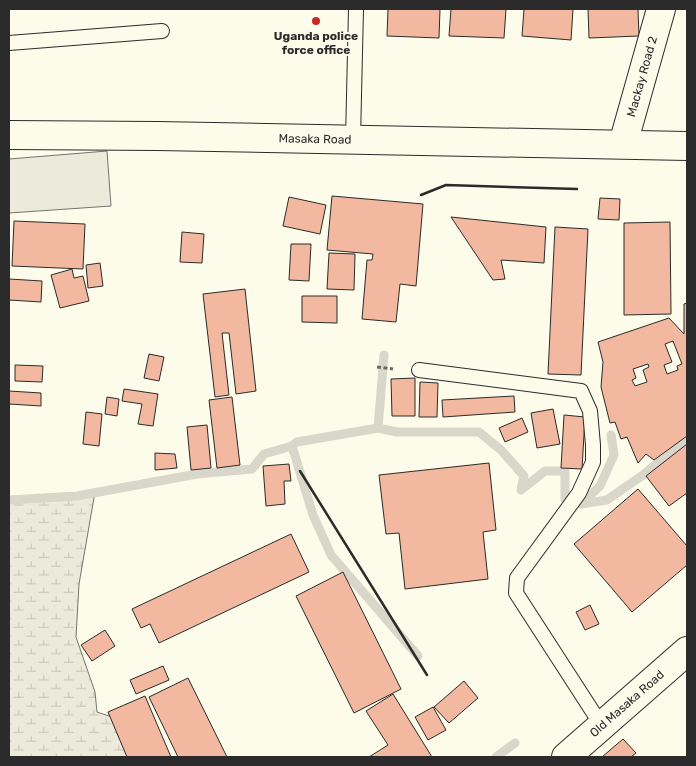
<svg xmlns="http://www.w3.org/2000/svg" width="696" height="766" font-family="Rubik,sans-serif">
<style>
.wetland{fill:url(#wetland-marsh);stroke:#74746e}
.parking{fill:#eceadb;stroke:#74746e}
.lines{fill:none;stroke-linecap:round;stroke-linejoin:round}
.stream{stroke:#d8d7c9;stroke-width:9}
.building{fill:#f2b8a0;stroke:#2b2b2b;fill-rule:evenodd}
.lane-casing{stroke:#2b2b2b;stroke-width:16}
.secondary-casing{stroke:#2b2b2b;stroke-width:30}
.primary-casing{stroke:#2b2b2b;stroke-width:30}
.path{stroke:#6a6964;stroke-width:3;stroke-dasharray:4 2.5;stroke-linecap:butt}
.lane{stroke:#fdfbea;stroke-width:14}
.secondary{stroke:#fdfbea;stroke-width:28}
.primary{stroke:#fdfbea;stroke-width:28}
.wall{stroke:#2b2b2b;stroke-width:2.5}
.poi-dot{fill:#c62828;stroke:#fdfbea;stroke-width:2}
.labels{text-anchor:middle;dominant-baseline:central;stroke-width:4;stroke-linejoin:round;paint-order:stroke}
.poi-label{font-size:12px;font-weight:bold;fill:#2b2b2b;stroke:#fdfbea}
.street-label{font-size:12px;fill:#2b2b2b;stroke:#fdfbea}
</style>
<defs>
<pattern id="wetland-marsh" width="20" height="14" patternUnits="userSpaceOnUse" patternTransform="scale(1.25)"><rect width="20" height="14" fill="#ecebdb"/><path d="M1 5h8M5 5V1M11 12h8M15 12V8" fill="none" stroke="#cbcabc"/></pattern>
</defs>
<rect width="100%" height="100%" fill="#fdfbea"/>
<!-- wetland -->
<polygon class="wetland" points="95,492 79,584 76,637 95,692 97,712 121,720 136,757 9,757 9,500 77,496"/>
<!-- parking -->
<polygon class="parking" points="107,151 111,206 9,213 9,159"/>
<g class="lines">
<!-- stream -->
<g class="stream">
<polyline points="378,428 397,432 479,432 501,450 524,476 521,490 545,471 565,471 565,499 581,504 600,486 614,455 611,435"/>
<polyline points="292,446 313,515 331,555 418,656"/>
<polyline points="9,500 77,496 197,474 252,469 264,454 292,446 297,442 378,428 384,355"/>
<polyline points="581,504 607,500 643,475 684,441"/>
<polyline points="496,757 515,743"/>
</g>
</g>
<!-- building -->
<g class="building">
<polygon points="388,9 440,9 439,38 387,36"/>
<polygon points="451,9 506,9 504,38 449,36"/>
<polygon points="524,9 573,9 571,40 522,36"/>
<polygon points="588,9 638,9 639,36 589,38"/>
<polygon points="332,196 423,204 416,286 400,284 396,322 362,319 367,260 372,260 373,254 327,250"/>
<polygon points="289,197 326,205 320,234 283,226"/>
<polygon points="600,198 620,199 619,220 598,219"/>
<polygon points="451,217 546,227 544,263 501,260 505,279 493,280"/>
<polygon points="14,221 85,224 83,269 12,266"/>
<polygon points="670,222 671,314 624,315 624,223"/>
<polygon points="555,227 588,229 581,375 548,374"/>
<polygon points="182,232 204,234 202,263 180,262"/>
<polygon points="291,244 311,244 309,281 289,280"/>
<polygon points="329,253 355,254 354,290 327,289"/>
<polygon points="100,263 103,286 88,288 86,265"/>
<polygon points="72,269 74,278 83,276 89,301 60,308 51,275"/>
<polygon points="9,279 42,281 41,302 9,300"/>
<polygon points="245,289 256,391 236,394 229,333 222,333 229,395 215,397 203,294"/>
<polygon points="302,296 337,296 337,323 302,322"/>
<path d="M687,303V436L654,460L646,454L638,463L627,437L621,439L615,422L610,423L601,387L603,362L598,342L669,318L684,334V304ZM673,341L682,364L677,366L678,370L667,374L664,365L672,362L665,344ZM648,364L649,367L643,370L647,382L635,386L632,380L636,378L633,369Z"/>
<polygon points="149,354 164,357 159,381 144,378"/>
<polygon points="15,365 43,366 42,382 15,381"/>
<polygon points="415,378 415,416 392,416 391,379"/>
<polygon points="420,382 438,383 437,417 419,417"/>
<polygon points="124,389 158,394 153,426 138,424 142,404 122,401"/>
<polygon points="9,391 41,393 41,406 9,404"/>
<polygon points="514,396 515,412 443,417 442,400"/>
<polygon points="107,397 119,399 117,416 105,414"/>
<polygon points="232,397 240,465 217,468 209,400"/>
<polygon points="553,409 560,444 537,448 531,413"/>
<polygon points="86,412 102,414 99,446 83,444"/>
<polygon points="564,415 585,417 582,469 561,468"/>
<polygon points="522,418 528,432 505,442 499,428"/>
<polygon points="207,425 211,468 191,470 187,427"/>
<polygon points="687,444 687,493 669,506 646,476"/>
<polygon points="155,453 175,454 177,468 155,470"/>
<polygon points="489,463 496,530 483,532 488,579 405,589 399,533 386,534 379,475"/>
<polygon points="289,464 291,481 284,481 285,504 266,506 263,466"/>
<polygon points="638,489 687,546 687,565 632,612 574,544"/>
<polygon points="291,534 309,572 159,643 150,624 141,628 132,609"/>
<polygon points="343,572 401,689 354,713 296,596"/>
<polygon points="590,605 599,624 585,630 576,612"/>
<polygon points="105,630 115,646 92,661 81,645"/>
<polygon points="163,666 169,680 136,694 130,680"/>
<polygon points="188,678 227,757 178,757 149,697"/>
<polygon points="464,681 478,698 449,723 434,707"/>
<polygon points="393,694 432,757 369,757 388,745 366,711"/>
<polygon points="145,696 171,757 127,757 108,712"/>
<polygon points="433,707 446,730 428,740 415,717"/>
<polygon points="623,739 636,753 631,757 602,757"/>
</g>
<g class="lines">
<!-- lane casing -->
<g class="lane-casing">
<g id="lane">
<polyline points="9,43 162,31"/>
<polyline points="353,139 356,9"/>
<polyline points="419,370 581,391 590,411 593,445 593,462 579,493 517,578 516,593 602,726"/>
</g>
</g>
<!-- secondary casing -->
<g class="secondary-casing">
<g id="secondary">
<path id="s1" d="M623,144L661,9"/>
<path id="s2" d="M566,757L687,651"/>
</g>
</g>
<!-- primary casing -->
<g class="primary-casing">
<g id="primary">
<path id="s3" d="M9,135L157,136L687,146"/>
</g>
</g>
<!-- path -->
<polyline class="path" points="377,367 393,369"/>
<!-- lane -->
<use href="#lane" class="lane"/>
<!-- secondary -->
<use href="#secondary" class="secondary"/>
<!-- primary -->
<use href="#primary" class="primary"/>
<!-- wall -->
<g class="wall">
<polyline points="421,195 446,185 577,189"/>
<polyline points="300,471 427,675"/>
</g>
</g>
<!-- markers -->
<circle class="poi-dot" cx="316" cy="21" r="5"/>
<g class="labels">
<!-- poi labels -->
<g class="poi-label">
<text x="316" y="36">Uganda police<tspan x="316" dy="14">force office</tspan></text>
</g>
<!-- street labels -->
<g class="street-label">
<text stroke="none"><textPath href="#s1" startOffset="70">Mackay Road 2</textPath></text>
<text stroke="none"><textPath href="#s3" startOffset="306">Masaka Road</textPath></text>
<text stroke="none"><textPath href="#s2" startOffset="81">Old Masaka Road</textPath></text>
</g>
</g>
<!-- border -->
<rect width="696" height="766" fill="none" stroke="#2b2b2b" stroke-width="20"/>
</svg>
